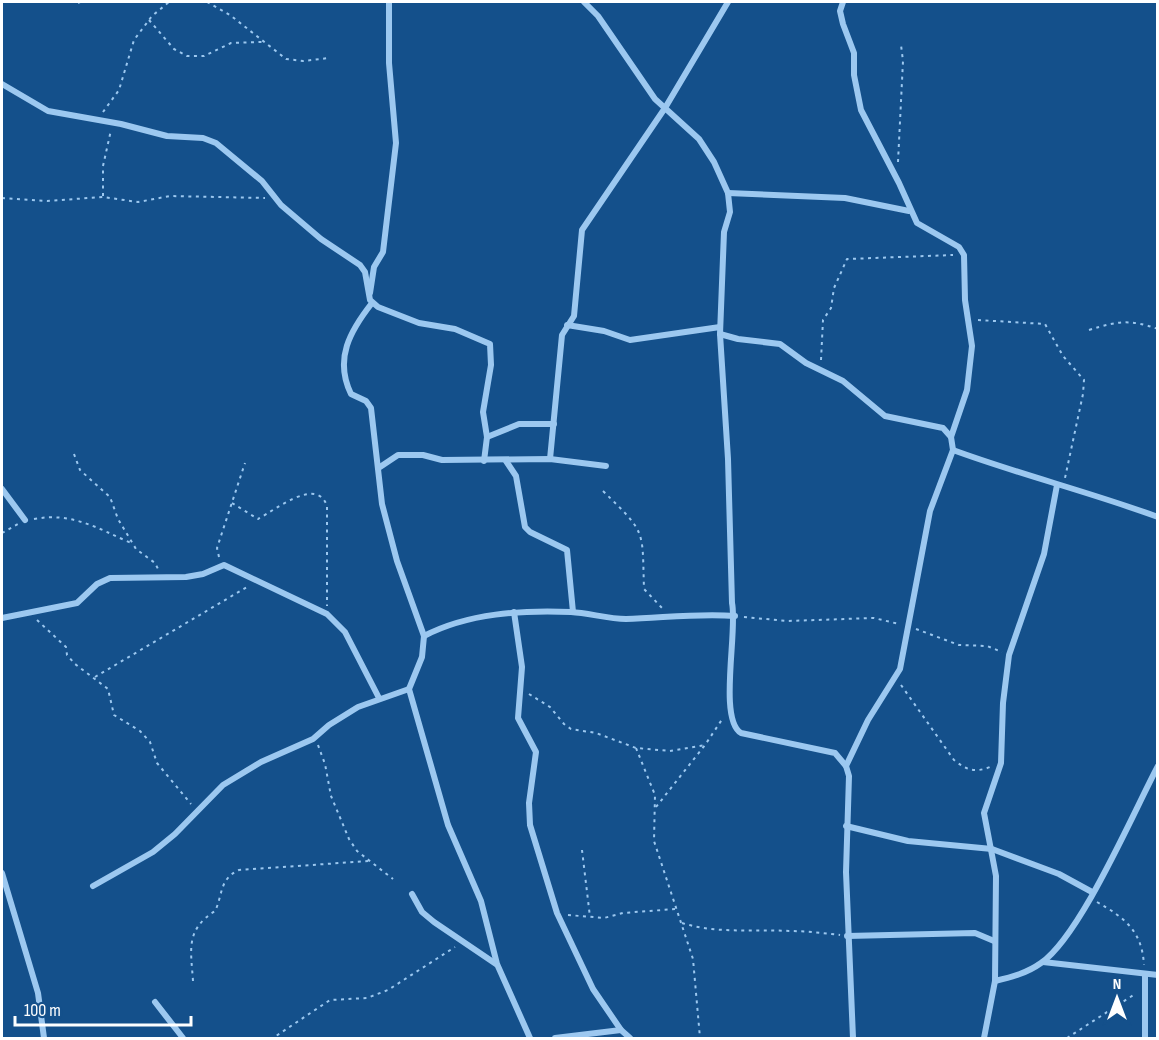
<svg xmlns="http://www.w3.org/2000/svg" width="1159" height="1040" font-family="'Sofia Sans Condensed',sans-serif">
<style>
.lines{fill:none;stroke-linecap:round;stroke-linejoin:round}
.path{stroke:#9cc8f0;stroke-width:2;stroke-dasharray:3 4.5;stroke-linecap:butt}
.minor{stroke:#9cc8f0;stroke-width:6}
</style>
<rect width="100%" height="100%" fill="#14508b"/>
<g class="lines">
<!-- path -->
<g class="path">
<polyline points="207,2 230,15 286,59 303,61 329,58"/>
<polyline points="78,3 80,2"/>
<polyline points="149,20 174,49 187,56 204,56 231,43 262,42"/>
<polyline points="103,112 119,90 134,40 152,16 169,2"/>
<polyline points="898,162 903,61 901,45"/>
<polyline points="103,196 103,166 111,130"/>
<polyline points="2,198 47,201 103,197 138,202 170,196 265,198"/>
<polyline points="978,320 1045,324 1063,356 1084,380 1083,394 1065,478"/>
<path d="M1089,330C1118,321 1129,319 1158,329"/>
<polyline points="821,360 823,320 831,308 834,288 847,259 953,255"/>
<polyline points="74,454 80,470 110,497 118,519 136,549 155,563 158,569"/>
<path d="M603,491C647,534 642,529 644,589L662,608"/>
<path d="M232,503L258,519C275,510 317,476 327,506V606"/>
<path d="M34,519C72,512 97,528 131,543"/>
<polyline points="2,533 18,524"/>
<polyline points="219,557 217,548 245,463"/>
<polyline points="744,617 787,621 874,618 899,624"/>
<polyline points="37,620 66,647 67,655 75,664 108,689 114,715 140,731 150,742 157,763 191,804"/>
<polyline points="916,629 959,645 987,646 1002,652"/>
<polyline points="95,677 247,587"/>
<path d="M901,685L954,760C966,770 975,773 990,767"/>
<polyline points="529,694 550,707 564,724 571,729 596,733 636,748 670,751 705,745"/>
<polyline points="318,745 325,764 331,796 349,839 357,851 393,879"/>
<polyline points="636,748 655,795 654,841 693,959 700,1038"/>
<polyline points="656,807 705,745 723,718"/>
<polyline points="582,850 590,917"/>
<path d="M1097,902C1125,918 1142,931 1144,965"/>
<polyline points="568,915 604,918 623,913 675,909"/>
<path d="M682,923C717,934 752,929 789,931C806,931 823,933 840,935"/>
<path d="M193,981C191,950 185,930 215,911C223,895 219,879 239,870L369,861"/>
<polyline points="255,1038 273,1038 330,1000 367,998 388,990 455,947"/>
<polyline points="1067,1038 1135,994"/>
</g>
<!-- minor -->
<g class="minor">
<path d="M584,2L598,16L655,99L699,139L714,162L728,193L730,212L724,232L720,334L728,459L732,603C738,630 718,719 741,733L835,753L846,766L849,776L846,872L853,1038"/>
<polyline points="843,2 840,11 843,24 854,53 854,75 861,110 899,183 917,223 959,247 964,255 965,300 972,346 967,390 951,437"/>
<polyline points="2,84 48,111 121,124 167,136 203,138 216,143 262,181 281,205 321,239 360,265 365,272 370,300 378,307 419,323 455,329 490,344 491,365 483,412 487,437 484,461"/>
<polyline points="728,193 845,198 909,211"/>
<polyline points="370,293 374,267 383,252 396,143 389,63 389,2"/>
<path d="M372,303C350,331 334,359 351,394L366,401L371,408L382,504L397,561L424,636L422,657L409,689L448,825L481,901L497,964L530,1038"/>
<polyline points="567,325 604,331 630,340 720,327"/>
<polyline points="720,334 738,339 780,344 806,363 843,381 885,416 943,428 951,437 953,450 930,511 900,669 868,720 846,766"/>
<polyline points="487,437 519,424 554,424"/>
<path d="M953,450C1021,475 1090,492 1158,517"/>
<polyline points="550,459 562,335 574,316 582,230 665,108 728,2"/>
<polyline points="506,461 516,476 525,527 530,532 567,550 573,612"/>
<polyline points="380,467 398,455 423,455 442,460 550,459 606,466"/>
<polyline points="2,489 25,520"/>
<polyline points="514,612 522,667 518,718 536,752 529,803 530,825 557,913 593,989 621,1030 630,1038"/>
<polyline points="2,618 77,603 97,584 110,578 186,577 203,574 224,565 327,614 345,632 379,698"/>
<path d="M424,636C468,613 522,610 571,612C589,613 608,619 626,619C663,618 698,613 735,616"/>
<polyline points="846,826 908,841 992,849 1059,874 1092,892"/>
<polyline points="2,873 38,993 44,1038"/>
<polyline points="93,886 153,852 175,834 223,785 261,762 313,739 329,725 358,707 409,689"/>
<polyline points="412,894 422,912 434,922 496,964"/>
<polyline points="847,936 975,933 994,941"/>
<polyline points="1043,962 1158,975"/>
<polyline points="1145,974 1145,1038"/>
<path d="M995,981C1012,977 1027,973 1041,963C1081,935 1133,813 1158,766"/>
<polyline points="155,1002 183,1038"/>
<polyline points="555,1038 621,1030"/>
<polyline points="984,1038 995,981 996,876 984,813 1001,763 1003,703 1009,655 1044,554 1057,485"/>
</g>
</g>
<!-- border -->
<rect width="1159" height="1040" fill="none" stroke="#ffffff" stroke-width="6"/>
<!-- north arrow -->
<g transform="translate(1117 998)" stroke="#14508b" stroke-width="4.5" paint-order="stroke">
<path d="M0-4.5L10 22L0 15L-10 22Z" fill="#ffffff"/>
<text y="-9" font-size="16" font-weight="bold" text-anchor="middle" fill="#ffffff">N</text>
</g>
<!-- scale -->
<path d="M15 1016v9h176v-9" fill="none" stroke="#ffffff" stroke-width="3"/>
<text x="24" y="1016" font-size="18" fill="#ffffff" stroke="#14508b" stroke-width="4.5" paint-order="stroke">100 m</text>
</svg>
